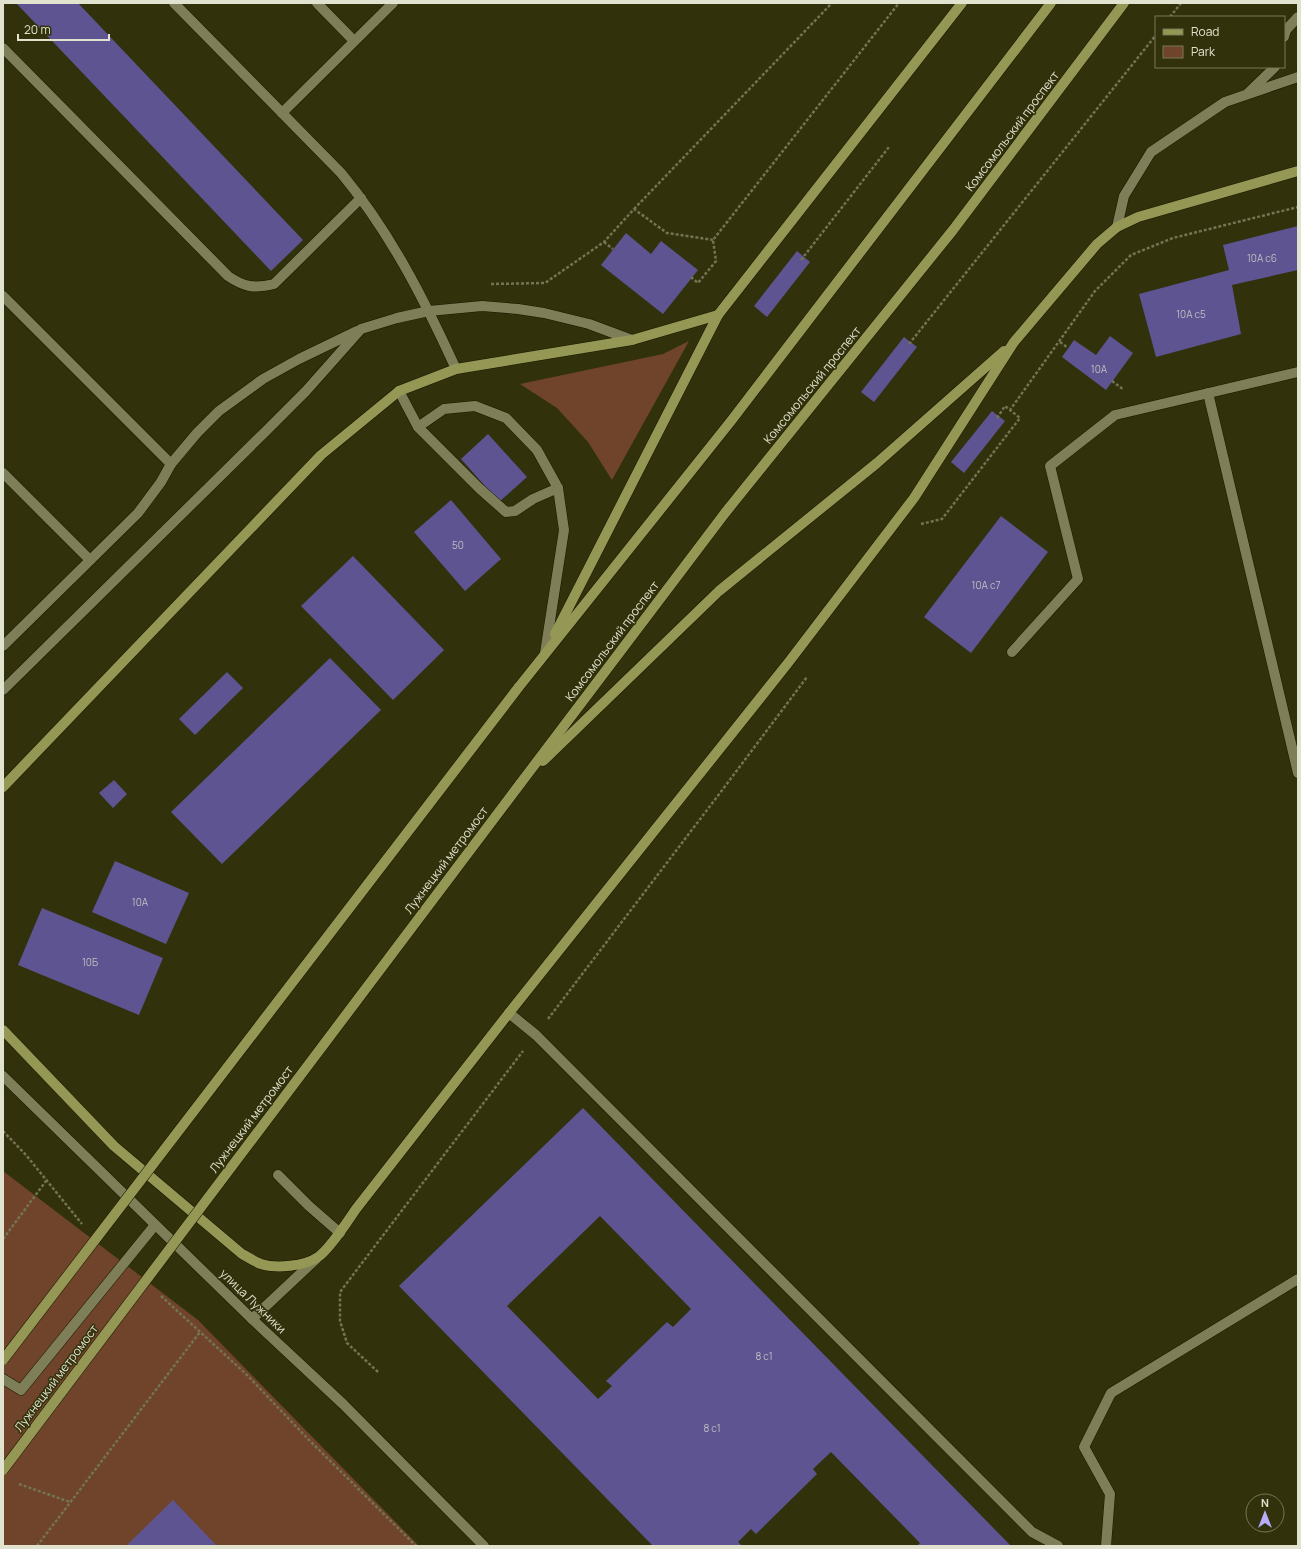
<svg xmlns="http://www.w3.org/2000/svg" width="1301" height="1549" font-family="Manrope,sans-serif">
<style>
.green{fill:#6f442a}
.building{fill:#5e5491;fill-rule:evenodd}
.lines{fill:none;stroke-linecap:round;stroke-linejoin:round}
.lane-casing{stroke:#181800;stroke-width:11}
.street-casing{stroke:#181800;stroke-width:11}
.primary-casing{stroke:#181800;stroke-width:11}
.path{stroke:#747455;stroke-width:2.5;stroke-dasharray:3 2;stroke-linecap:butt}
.lane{stroke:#7e7f58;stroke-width:10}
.street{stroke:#7e7f58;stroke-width:10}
.primary{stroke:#959754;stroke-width:10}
.primary-bridge-casing{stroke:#181800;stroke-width:11;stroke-linecap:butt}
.primary-bridge{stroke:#959754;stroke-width:10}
.labels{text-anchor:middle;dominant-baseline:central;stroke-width:3;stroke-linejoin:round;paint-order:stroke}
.number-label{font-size:10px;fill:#c1bfbf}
.street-label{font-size:12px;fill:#e2e3ce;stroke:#31310b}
</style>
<rect width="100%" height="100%" fill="#31310b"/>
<!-- green -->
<g class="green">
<polygon points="689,341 612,480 588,442 557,408 520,384 663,354"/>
<polygon points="3,1171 198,1320 419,1546 3,1546"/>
</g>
<!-- building -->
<g class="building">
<polygon points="16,3 78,3 303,240 271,271"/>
<polygon points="1298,226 1298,270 1232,285 1241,334 1156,357 1139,294 1229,270 1223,245"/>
<polygon points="626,233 651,254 661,241 698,270 663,314 601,265"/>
<polygon points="797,251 810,262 767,317 754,306"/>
<polygon points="1110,336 1133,353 1106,390 1062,357 1074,340 1096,355"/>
<polygon points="904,337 917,347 874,402 861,392"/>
<polygon points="992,411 1005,421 964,473 951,462"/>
<polygon points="488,434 527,477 499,502 461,459"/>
<polygon points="451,500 501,559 465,591 414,532"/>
<polygon points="1001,516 1048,552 971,653 924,617"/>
<polygon points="353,556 444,650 393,700 301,606"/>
<polygon points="330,658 381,710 222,864 171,812"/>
<polygon points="227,672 243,688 195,735 179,719"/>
<polygon points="114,780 127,794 113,808 99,793"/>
<polygon points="115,861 189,893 166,944 92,912"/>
<polygon points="42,908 163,958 139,1015 18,965"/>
<path d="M583,1108L1011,1546H917L920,1543L831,1452L813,1469L817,1474L756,1534L751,1529L738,1542L742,1546H653L399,1286ZM600,1216L691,1309L673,1327L667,1322L606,1381L612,1386L598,1399L507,1306Z"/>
<polygon points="173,1500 217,1546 126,1546"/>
</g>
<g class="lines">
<!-- lane casing -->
<g class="lane-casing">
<g id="lane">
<path d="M174,3L341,173C390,232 424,299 456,369"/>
<polyline points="317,3 354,41"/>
<polyline points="1284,37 1286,30 1298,17"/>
<path d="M3,48L228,276C244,287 254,289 274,284L361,198"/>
<polyline points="1248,93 1275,67"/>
<polyline points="282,113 393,3"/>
<polyline points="1117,227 1124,196 1151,152 1225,102 1298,77"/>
<polyline points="3,296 171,464"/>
<polyline points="399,391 418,427 480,489 506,512 515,511 533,499 558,488"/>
<polyline points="1208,393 1298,773"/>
<polyline points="418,427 444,409 475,406 506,418 537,450 558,488 564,530 545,653"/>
<polyline points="3,473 90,560"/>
<polyline points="3,646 138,513 161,482 171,464 197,433 219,411 263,379 299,359 357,331"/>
<polyline points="1012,652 1078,579 1050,466 1115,415 1298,372"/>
<polyline points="3,690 264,433 306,391 361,329 397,318 429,311 482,306 518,309 544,313 589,324 632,340"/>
<polyline points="509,1013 536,1035 1032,1532 1058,1546"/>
<polyline points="278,1175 309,1206 340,1233"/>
<polyline points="3,1379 21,1390 155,1225"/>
<polyline points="1106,1546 1110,1494 1084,1447 1111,1393 1298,1279"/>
</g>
</g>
<!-- street casing -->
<g class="street-casing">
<g id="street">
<polyline points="3,1076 252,1319 343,1404 484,1546"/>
<polyline points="252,1319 316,1259"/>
</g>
</g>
<!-- primary casing -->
<g class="primary-casing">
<g id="primary">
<polyline points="555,634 718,315 962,3"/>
<polyline points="518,688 731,421 1051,3"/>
<polyline points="543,761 719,591 877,463 1004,351"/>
<polyline points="520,784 725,513 953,230 1124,3"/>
<polyline points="3,787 321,455 399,391 456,369 632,340 718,315"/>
<path d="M3,1030L114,1146L242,1254C248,1257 255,1262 261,1264C276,1269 305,1266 318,1257C330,1249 347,1222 356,1209L509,1013L788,663L914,498L1014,342L1097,244L1117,227L1138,217L1298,171"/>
</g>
</g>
<!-- path -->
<g class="path">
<polyline points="1170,17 1181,3"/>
<polyline points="634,209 832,3"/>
<polyline points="604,242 613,249"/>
<polyline points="801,260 889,147"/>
<polyline points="691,277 698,283 716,261 713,240 899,3"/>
<polyline points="491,284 545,283 604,242 634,209 667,233 713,240"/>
<polyline points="1060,342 1068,348"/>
<polyline points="909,344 1156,35"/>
<polyline points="1112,381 1124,390"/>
<polyline points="997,418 1005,406 1010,410 1095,291 1131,255 1173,238 1298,207"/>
<polyline points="921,524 942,519 1020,418 1010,410"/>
<polyline points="548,1019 723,789 807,677"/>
<polyline points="3,1131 26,1155 82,1224"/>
<polyline points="3,1239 46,1181"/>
<polyline points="161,1296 247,1375 308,1439 416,1546"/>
<polyline points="378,1372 347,1343 340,1321 340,1292 523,1051"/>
<polyline points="19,1484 70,1502"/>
<polyline points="37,1546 200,1332"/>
</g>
<!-- lane -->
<use href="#lane" class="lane"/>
<!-- street -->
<use href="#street" class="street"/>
<!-- primary -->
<use href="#primary" class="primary"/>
<!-- primary-bridge casing -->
<g class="primary-bridge-casing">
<g id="primary-bridge">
<polyline points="3,1360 518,688"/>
<polyline points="3,1470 520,784"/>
</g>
</g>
<!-- primary-bridge -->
<use href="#primary-bridge" class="primary-bridge"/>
</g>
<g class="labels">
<!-- number labels -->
<g class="number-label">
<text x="1262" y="258">10А с6</text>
<text x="1191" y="314">10А с5</text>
<text x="1099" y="369">10А</text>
<text x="458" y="545">50</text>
<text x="986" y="585">10А с7</text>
<text x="140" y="902">10А</text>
<text x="90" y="962">10Б</text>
<text x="764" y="1356">8 с1</text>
<text x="712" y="1428">8 с1</text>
</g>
<!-- street labels -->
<g class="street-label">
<text transform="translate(1012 131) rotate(-53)">Комсомольский проспект</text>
<text transform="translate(812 385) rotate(-51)">Комсомольский проспект</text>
<text transform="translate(612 641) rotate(-53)">Комсомольский проспект</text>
<text transform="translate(446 860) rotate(-53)">Лужнецкий метромост</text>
<text transform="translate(251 1119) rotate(-53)">Лужнецкий метромост</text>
<text transform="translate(253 1301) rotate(44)">улица Лужники</text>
<text transform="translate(56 1378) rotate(-53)">Лужнецкий метромост</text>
</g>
</g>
<!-- border -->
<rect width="1301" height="1549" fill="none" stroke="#e2e3ce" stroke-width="8"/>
<!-- legend -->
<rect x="1155" y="16" width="130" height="52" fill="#31310b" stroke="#787859"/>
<rect x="1163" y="29" width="20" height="6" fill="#959754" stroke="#787859"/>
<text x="1191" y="36" font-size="12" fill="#e2e3ce">Road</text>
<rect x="1163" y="46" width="20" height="12" fill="#6f442a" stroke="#787859"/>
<text x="1191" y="56" font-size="12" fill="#e2e3ce">Park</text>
<!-- north arrow -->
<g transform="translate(1265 1513)"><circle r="19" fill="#31310b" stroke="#787859"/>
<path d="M0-3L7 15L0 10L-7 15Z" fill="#b6acf8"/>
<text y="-6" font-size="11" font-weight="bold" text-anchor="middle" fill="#e2e3ce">N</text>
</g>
<!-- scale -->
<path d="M18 34v6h91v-6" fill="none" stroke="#e2e3ce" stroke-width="2"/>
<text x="24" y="34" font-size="12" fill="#e2e3ce" stroke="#31310b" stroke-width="3" paint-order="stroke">20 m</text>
</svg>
